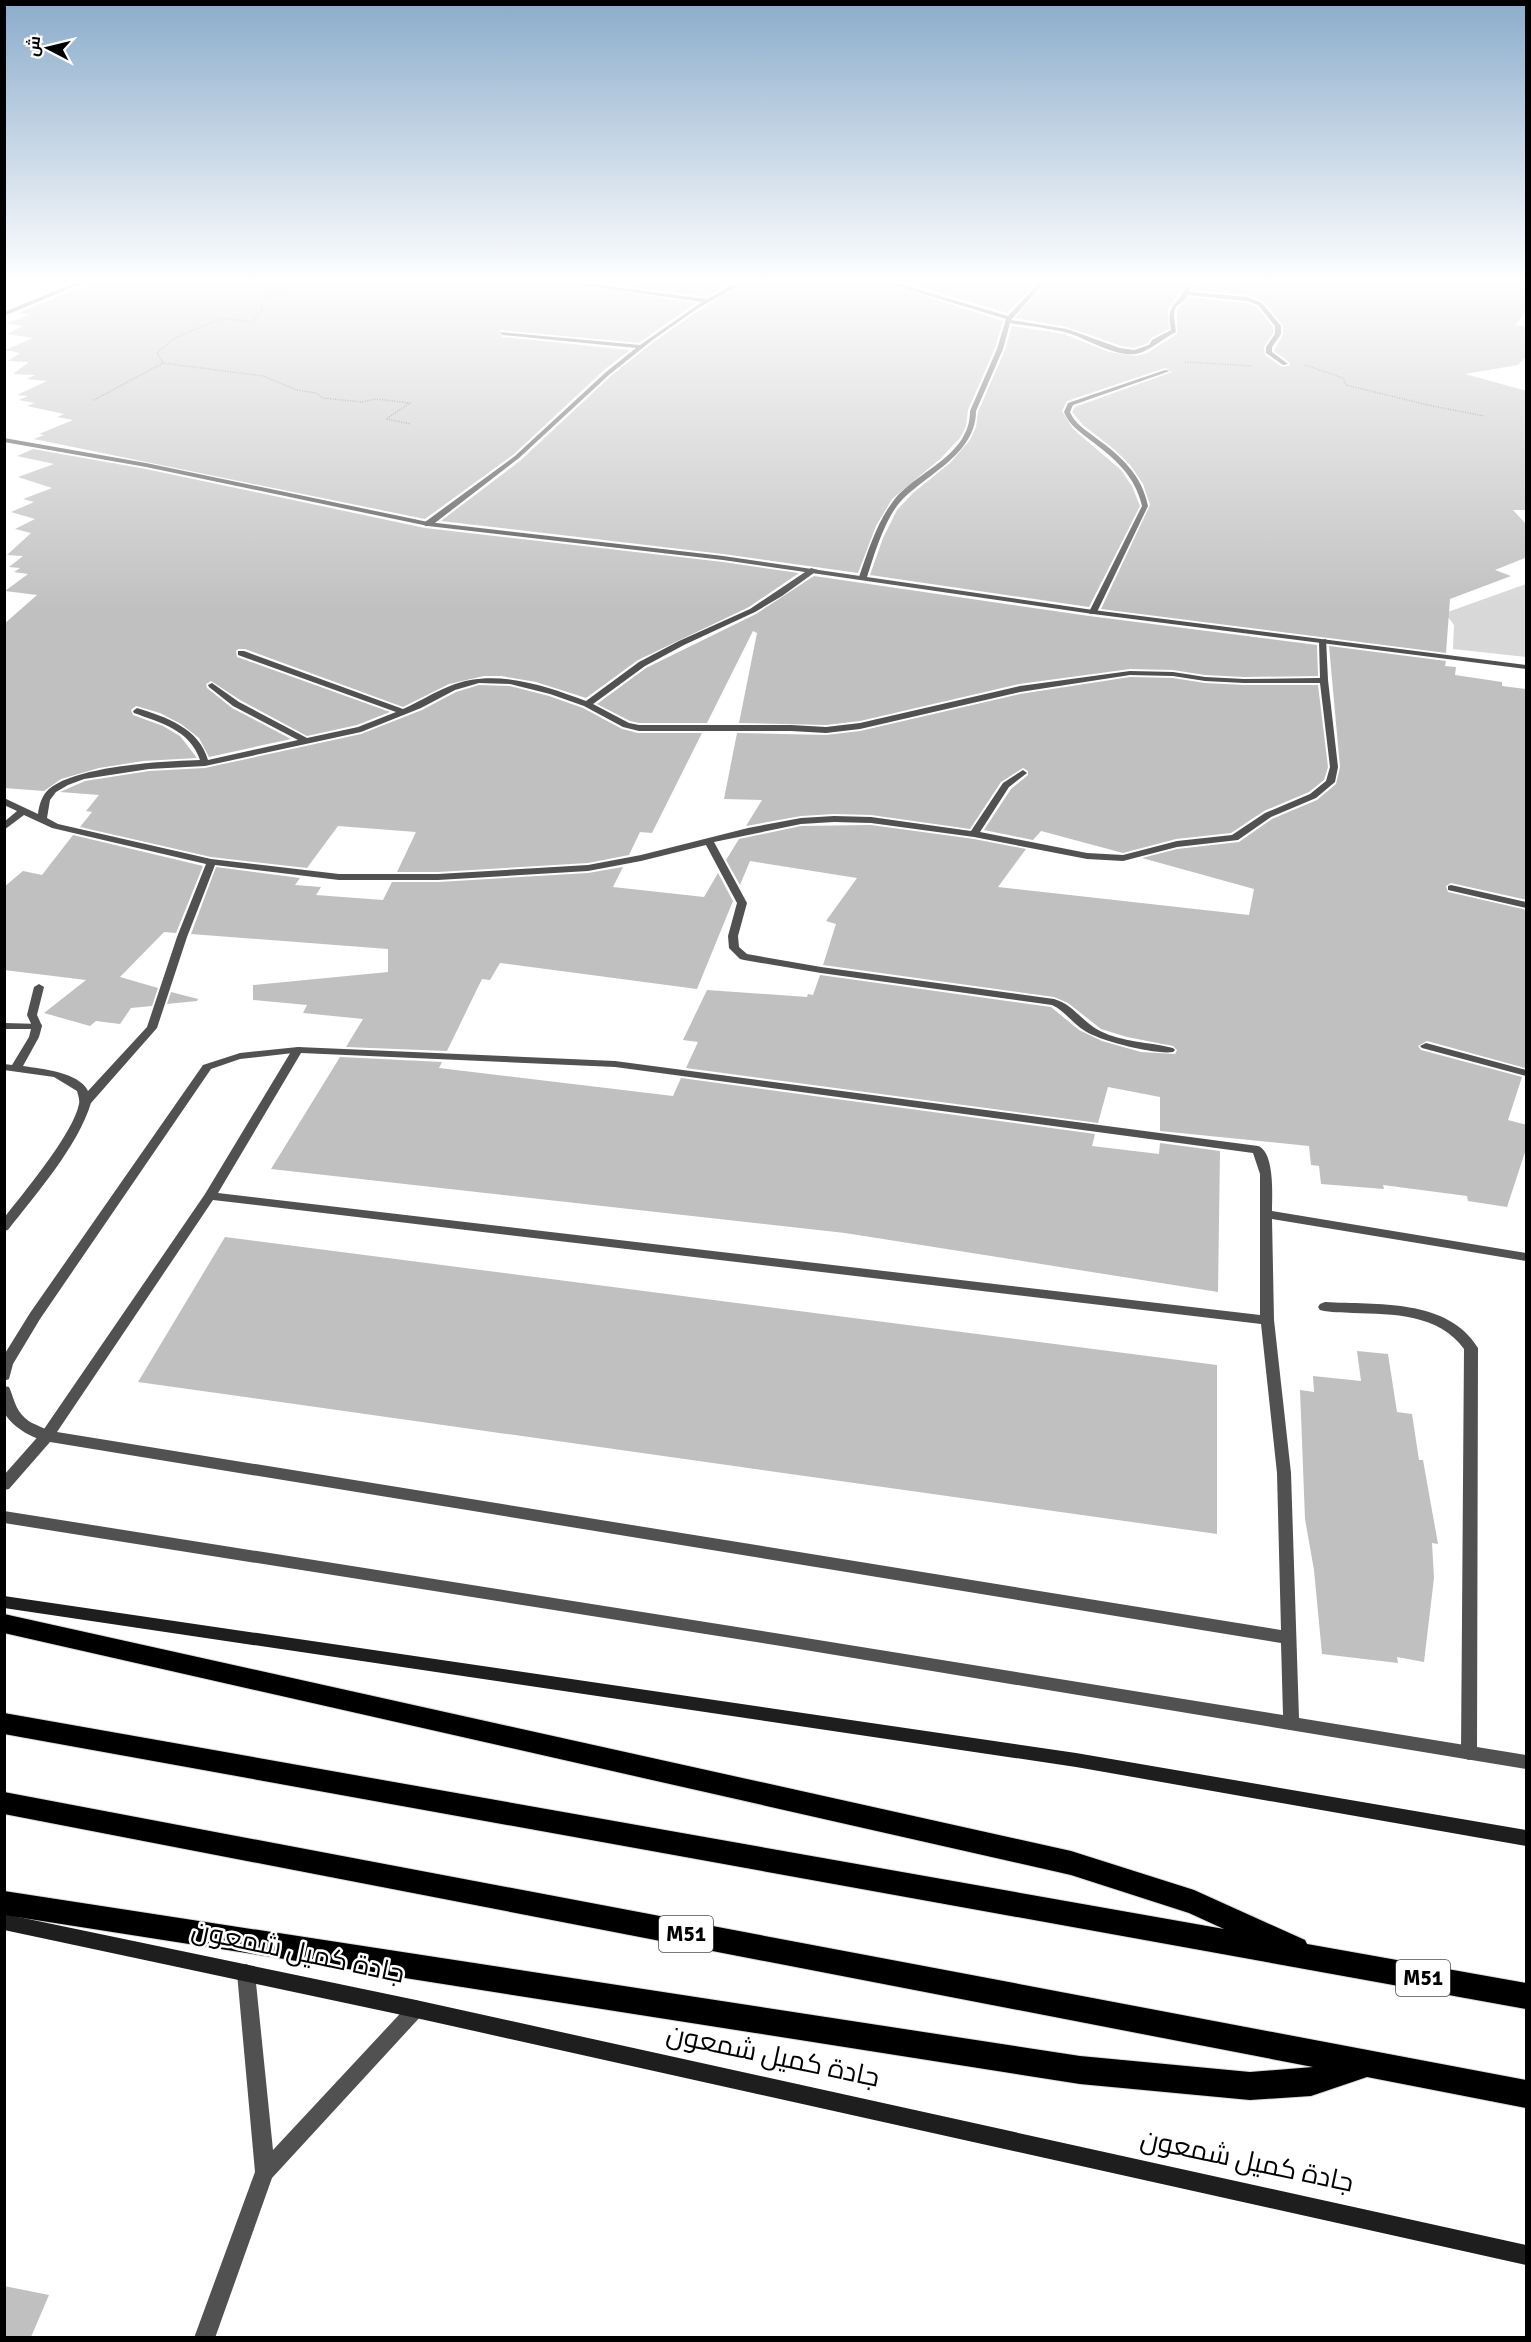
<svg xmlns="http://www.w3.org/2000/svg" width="1531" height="2342" font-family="Signika,Cairo,sans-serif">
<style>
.green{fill:#d8d8d8}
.building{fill:#c0c0c0}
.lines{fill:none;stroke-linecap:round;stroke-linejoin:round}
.motorway-casing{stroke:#dbdbdb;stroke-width:2}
.path{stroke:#737373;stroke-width:1.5;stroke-dasharray:1 1.5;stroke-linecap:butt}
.service{fill:#515151;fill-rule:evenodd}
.minor{fill:#515151;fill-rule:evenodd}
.tertiary{fill:#515151;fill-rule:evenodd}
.secondary{fill:#1e1e1e;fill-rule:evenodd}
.motorway{fill:#000;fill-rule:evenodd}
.labels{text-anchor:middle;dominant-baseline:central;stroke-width:5;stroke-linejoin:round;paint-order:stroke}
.shield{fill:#fff;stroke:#4c4c4c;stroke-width:1.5}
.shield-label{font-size:21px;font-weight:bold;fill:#000}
.near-street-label{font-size:27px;fill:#000;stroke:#fff}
</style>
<rect width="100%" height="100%" fill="#fff"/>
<!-- green -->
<polygon class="green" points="1526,584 1526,657 1453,649 1454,625 1445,613"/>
<!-- building -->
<g class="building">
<polygon points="90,283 565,283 696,303 639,343 499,330 502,337 630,350 604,370 514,454 425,519 34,439 44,435 39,434 73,420 57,417 64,414 27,406 35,403 19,400 28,396 17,395 47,381 27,379 35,375 13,374 29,362 8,361 20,353 5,350 33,338 7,334 23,326 6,323 30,315 18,313"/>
<polygon points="604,283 731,283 707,297"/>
<polygon points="745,283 885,283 1003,321 995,348 968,410 966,426 960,438 940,459 892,499 876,526 858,573 723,554 441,521 521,460 611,376 655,341 698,311"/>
<polygon points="905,283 1036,283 1007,313"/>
<polygon points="1046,283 1168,283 1183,288 1168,310 1169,329 1151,338 1148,343 1134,348 1121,346 1067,327 1015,318"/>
<polygon points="1195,283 1527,283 1527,311 1515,325 1527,327 1527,356 1518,365 1465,374 1527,391 1527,510 1513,510 1527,525 1527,557 1495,570 1511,576 1450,599 1446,653 1101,609 1150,505 1143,484 1131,466 1115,450 1083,425 1072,412 1075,407 1172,372 1165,368 1067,401 1062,411 1073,429 1121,470 1132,486 1140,506 1089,607 870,575 883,538 897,510 913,493 950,463 970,440 976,427 978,412 1005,350 1012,326 1064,334 1109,352 1136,356 1147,353 1177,334 1177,310 1189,297 1246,303 1257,307 1273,327 1273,333 1264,347 1265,355 1282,367 1290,365 1289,362 1274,351 1283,335 1283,326 1264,302 1248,295 1192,290"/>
<polygon points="33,449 146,469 425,528 723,562 799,573 749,607 638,660 586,698 536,682 501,676 484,676 449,684 403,707 245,649 238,649 236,651 237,657 390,712 357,725 307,736 240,700 211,681 206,684 207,688 232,708 291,739 209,757 199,738 181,724 160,713 136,706 131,710 133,715 163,726 180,736 197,758 143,761 99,768 61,779 44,791 4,788 4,624 37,595 5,591 28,574 14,572 20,568 9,567 23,556 7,555 31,533 15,529 35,519 11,512 34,502 23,499 52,488 18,477 54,464 17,456"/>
<polygon points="814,576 1089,616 1317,645 1318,676 1244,677 1205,675 1173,670 1130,669 1019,684 860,721 826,725 739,723 757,633 753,631 707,723 639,723 630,721 597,704 646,668 756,614"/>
<polygon points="1329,646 1446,661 1445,666 1456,667 1455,675 1502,682 1502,686 1527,689 1527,900 1451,883 1446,886 1448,892 1527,910 1527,1064 1525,1068 1427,1041 1418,1046 1421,1050 1522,1077 1508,1120 1527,1125 1527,1146 1507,1207 1468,1201 1467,1196 1383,1185 1384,1189 1321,1184 1319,1166 1311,1165 1309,1146 1160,1131 1160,1097 1108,1087 1098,1123 686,1068 698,1042 683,1040 707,990 807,997 808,994 813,995 820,975 1051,1007 1079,1030 1102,1041 1141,1052 1175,1054 1177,1050 1173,1046 1127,1037 1101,1029 1068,1003 1054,997 823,965 836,924 826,921 857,878 750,861 740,885 726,860 739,839 801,826 871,825 974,839 1026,849 998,887 1249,915 1254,889 1142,858 1177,849 1239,842 1272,819 1317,800 1336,784 1340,767"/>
<polygon points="1130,677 1173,678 1205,683 1244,685 1318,685 1328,767 1324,780 1309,792 1264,811 1231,833 1176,839 1123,853 1041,831 1033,840 984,830 1011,789 1028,775 1028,771 1023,768 1001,782 970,829 871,815 834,814 801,816 746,826 762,800 724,799 737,733 826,735 860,731 1020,694"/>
<polygon points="479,685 510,686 549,696 583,708 622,729 638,733 702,733 652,833 640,832 629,855 588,863 438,872 397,872 416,832 338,826 307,868 211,857 80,827 92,812 86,811 99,795 60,792 85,781 149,771 205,768 361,734 422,710 456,692"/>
<polygon points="73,835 203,866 176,933 164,932 120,977 158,988 152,1006 131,1008 120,1024 96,1021 90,1026 44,1013 86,980 4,970 4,887 23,871 42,875"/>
<polygon points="216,867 300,878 295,885 321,887 316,895 383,900 392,882 438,882 588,873 623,867 613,887 704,897 718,873 733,901 697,989 500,963 490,980 482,979 447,1051 346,1047 363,1019 303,1013 307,1005 253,1000 253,985 388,972 388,949 191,934"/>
<polygon points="171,992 198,999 197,1001 167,1004"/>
<polygon points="340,1057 442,1062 439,1068 673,1096 681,1078 1095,1134 1092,1146 1159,1154 1160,1143 1220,1151 1218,1292 845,1233 271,1169"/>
<polygon points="225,1237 1217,1365 1217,1534 138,1382"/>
<polygon points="1357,1351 1388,1354 1397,1412 1412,1414 1419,1460 1423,1460 1438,1544 1432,1543 1434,1578 1424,1662 1397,1657 1398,1663 1322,1654 1314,1570 1305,1519 1300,1390 1314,1392 1313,1376 1361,1381"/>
<polygon points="4,2286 49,2295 31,2337 4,2337"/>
</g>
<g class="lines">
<!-- motorway casing -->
<g class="motorway-casing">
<g id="motorway">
<polygon points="4,1614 1071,1851 1194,1890 1305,1940 1307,1944 1526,1983 1526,2009 4,1734 4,1713 1224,1929 1189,1913 1071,1875 4,1633"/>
<polygon points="4,1792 1526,2080 1526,2108 1367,2077 1311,2096 1250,2100 1080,2084 4,1915 4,1891 1080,2056 1250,2072 1313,2067 4,1814"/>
</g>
</g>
<!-- path -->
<g class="path">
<polyline points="1185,362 1252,366"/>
<polyline points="163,363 263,376 297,390 316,393 323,398 362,402 376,399 410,403 386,419 411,424"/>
<polyline points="1305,365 1343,378 1346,385 1432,406 1484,416"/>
<polyline points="94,400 163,363 157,353 173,339 222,318 251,322 262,310 262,301 293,283"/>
</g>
<!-- service -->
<g class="service">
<polygon points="39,984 44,987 37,1015 42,1026 37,1029 33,1028 27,1015 34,987"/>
<polygon points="298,1047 302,1048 304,1050 302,1052 240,1059 211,1069 40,1319 13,1364 9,1379 4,1381 4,1355 30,1313 203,1065 240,1053"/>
<path d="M1325,1302C1376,1305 1448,1298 1478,1348L1477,1753L1475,1758L1469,1760L1463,1758L1461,1753L1464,1349C1439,1314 1393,1314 1353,1313C1342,1312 1331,1313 1320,1310L1318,1307L1320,1304Z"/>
<path d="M4,1386L9,1387C14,1398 15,1409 25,1418C33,1426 48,1427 54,1436L52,1440C39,1444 8,1425 4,1411C3,1404 4,1394 4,1386Z"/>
</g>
<!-- minor -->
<g class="minor">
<polygon points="75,283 83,283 4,316 4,312"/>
<polygon points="567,283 584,283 707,299 736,283 743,283 697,309 654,339 610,374 519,458 431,526 425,526 425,522 515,456 606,372 636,348 502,335 500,332 640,345 702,302"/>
<path d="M887,283H896L1008,316L1039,283H1044L1011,320L1067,329L1120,348L1134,350L1149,345L1152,340L1171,330C1166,303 1175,309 1186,287L1170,283H1193L1189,292L1248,297L1262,303L1281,326V334L1272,347V352L1288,364L1283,365L1266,353V347L1275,334V326L1258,305L1247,301L1188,295C1185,301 1181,302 1177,306C1171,313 1176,325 1176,332C1164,338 1148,352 1136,354C1114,357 1086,338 1065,332C1047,328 1028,326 1010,323L1003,349L976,411C976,454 928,473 901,501C885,518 874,555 867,577L863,579L859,577C868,551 877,522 894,500C918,470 970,456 970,411L997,349L1006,319Z"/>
<path d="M1165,370L1170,371L1073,405L1070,412C1075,424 1086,430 1096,438C1121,456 1142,475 1148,506L1097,612L1090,614L1089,612L1142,506C1135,475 1114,458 1090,440C1079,431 1069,425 1064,412L1068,403Z"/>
<path d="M811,568L818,570L782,596L755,612L684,645L645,666L593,704L629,723L639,725H791L826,727L860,723L1020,686L1130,671L1173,672L1205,677L1244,679L1320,678L1319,641L1326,639L1328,680L1338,767L1335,782L1316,798L1271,817L1238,840L1177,847L1123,861L1087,859L974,837L871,823L834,822L801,824L714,842L747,903L738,936L739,947L747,954L821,967L1054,999C1073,1004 1082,1022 1100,1031C1122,1042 1149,1042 1173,1048L1175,1050L1173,1052C1156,1055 1100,1041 1085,1031C1073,1024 1065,1011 1052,1005L821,973L744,960L740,959L729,948L728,936L737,903L706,845L641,861L588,871L438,880H339L215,865L187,937L157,1028L91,1103C78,1146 36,1194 8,1230L4,1231V1218C24,1192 73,1134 79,1104C80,1100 78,1095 77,1091L54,1077L4,1070V1064L12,1065L29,1037L31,1029H4V1023L41,1024L42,1026L39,1037L23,1066C42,1069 79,1072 88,1091L147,1027L177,937L206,864L52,828L24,815L4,830V822L17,811L4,805V798L38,814C39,805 42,795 49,789C76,766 164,761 200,760C190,730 161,723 134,713L133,711L137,708C166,717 199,728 208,760L298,740L233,706L209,687L208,685L212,683L239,702L307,738L358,727L396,712L238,655V651H244L403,709C419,702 434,692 450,686C494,668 543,685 586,701L639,662L679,641L750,609ZM1130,675L1173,676L1205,681L1244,683H1320L1330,767L1326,781L1310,794L1265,813L1232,835L1177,841L1123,855L1087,853L980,832L1009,787L1027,773L1023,770L1003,783L971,831L871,817L834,816L801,818L748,828L641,855L588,865L438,874H339L211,859L58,824L47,818L50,800L56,792L68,785L84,779L149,769L205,766L361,732L421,708L455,690L479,683L510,684L550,694L584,706L623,727L639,731H791L826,733L860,729L1020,692Z"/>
<polygon points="1451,885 1526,902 1526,908 1448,890 1448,886"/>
<polygon points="1426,1043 1526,1070 1526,1076 1422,1048 1420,1046"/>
<path d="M298,1047L615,1061L1258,1146C1275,1152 1272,1196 1272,1211L1526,1253V1261L1272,1219L1274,1320L1291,1473L1299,1718L1526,1755V1769L781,1646L4,1523V1511L781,1634L1283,1715L1281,1643L50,1442L9,1489L4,1490V1475L42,1432L205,1194L292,1050ZM301,1053L615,1067L1253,1153L1260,1174V1315L218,1193ZM213,1200L1261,1324L1277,1473L1281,1630L57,1432Z"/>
</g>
<!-- tertiary -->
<g class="tertiary">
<polygon points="4,438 146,463 428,522 723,556 1093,610 1526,665 1526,669 1093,614 723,560 428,526 146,467 4,442"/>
<polygon points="246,1964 252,1967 255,1973 273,2150 410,2003 416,2000 422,2003 425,2009 422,2015 272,2178 215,2338 194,2338 255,2172 237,1973 240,1967"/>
</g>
<!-- secondary -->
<g class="secondary">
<polygon points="4,1596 1076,1753 1526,1830 1526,1846 1076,1767 4,1608"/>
<polygon points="4,1914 416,2000 1526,2245 1526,2265 416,2018 4,1930"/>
</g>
<!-- motorway -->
<use href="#motorway" class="motorway"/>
</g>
<!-- sky -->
<linearGradient id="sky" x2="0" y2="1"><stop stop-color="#8baccb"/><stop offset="0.46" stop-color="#fff"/><stop offset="1" stop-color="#fff" stop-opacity="0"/></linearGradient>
<rect width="1531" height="611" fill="url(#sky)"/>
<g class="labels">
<!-- shield labels -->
<g class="shield">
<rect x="659" y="1916" width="54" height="36" rx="4.5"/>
<rect x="1396" y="1960" width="54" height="36" rx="4.5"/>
</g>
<g class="shield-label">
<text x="686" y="1934">M51</text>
<text x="1423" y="1978">M51</text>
</g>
<!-- near-street labels -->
<g class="near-street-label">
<text transform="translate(298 1952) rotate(12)">جادة كميل شمعون</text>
<text transform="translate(773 2056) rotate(12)">جادة كميل شمعون</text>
<text transform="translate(1247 2161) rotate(12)">جادة كميل شمعون</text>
</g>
</g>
<!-- border -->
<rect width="1531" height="2342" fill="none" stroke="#000000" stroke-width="12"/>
<!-- north arrow -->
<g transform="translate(48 48) rotate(277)" stroke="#ffffff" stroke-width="4.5" paint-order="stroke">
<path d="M0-4.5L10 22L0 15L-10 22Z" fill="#000000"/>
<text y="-9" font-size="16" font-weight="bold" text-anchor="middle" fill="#000000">ش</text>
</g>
</svg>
